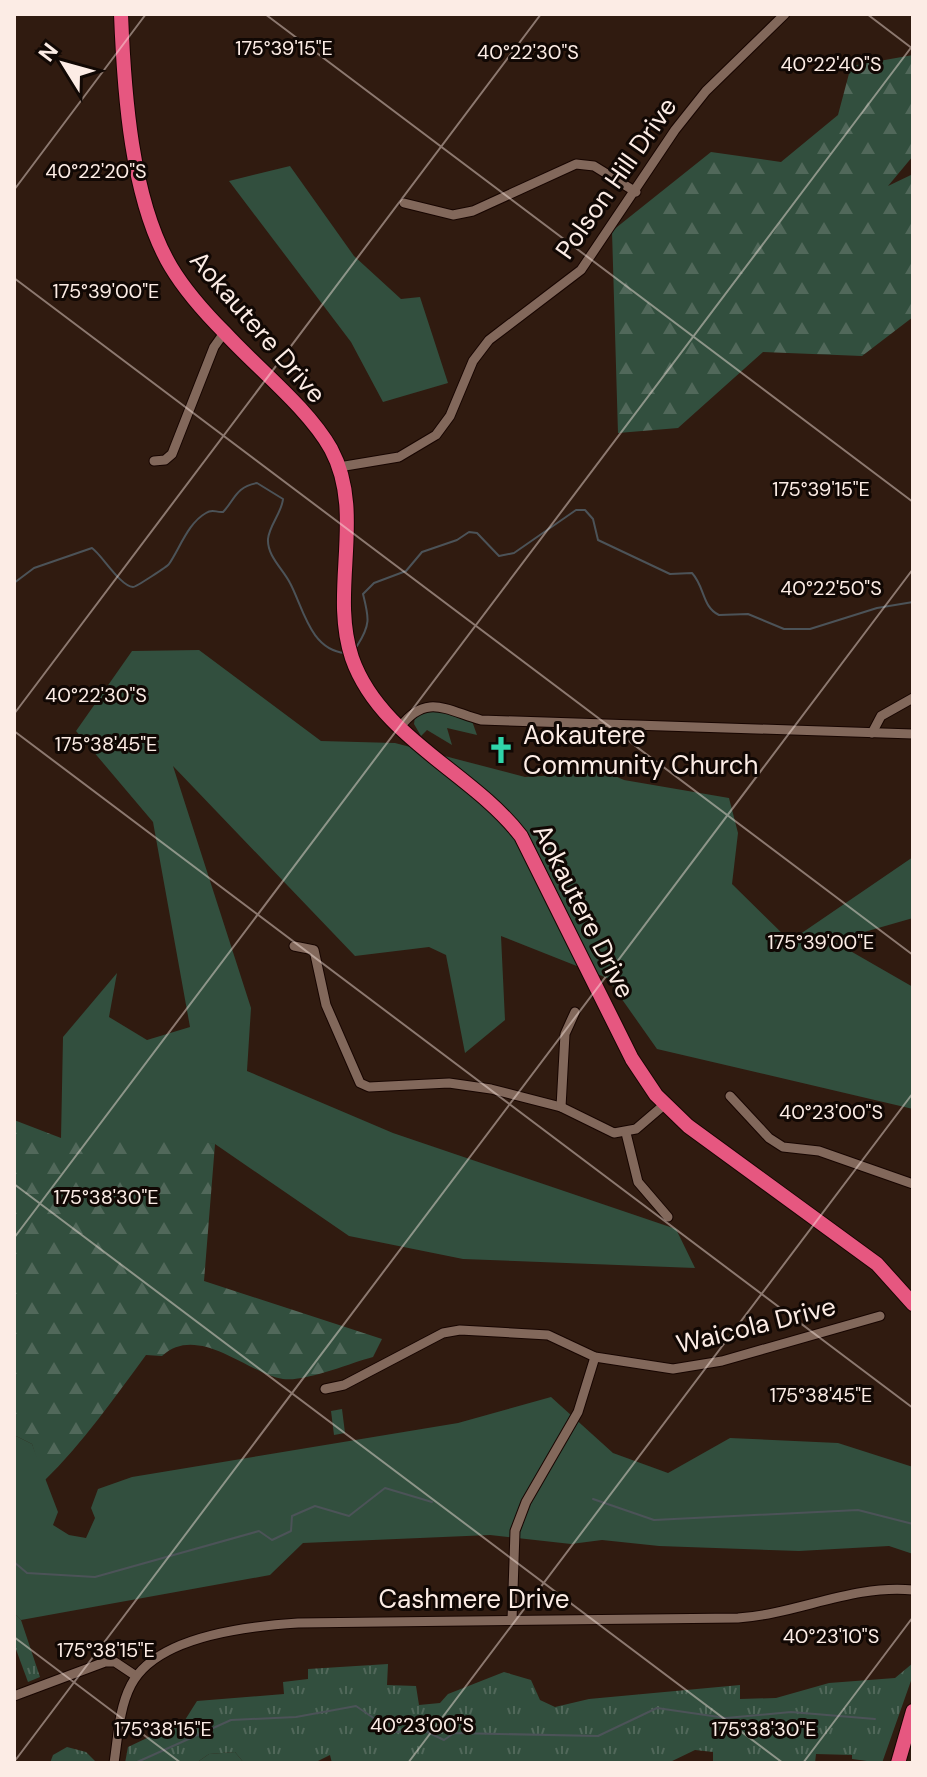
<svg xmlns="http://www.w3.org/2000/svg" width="927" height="1777" font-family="'DM Sans',sans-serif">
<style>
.green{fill:#324f3e}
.forest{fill:url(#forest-firs)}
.park{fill:url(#park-tufts)}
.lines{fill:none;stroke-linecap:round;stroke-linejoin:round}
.stream{stroke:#4c5358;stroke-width:2}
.minor-casing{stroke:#170500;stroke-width:11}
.highway-casing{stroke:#170500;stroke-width:16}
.minor{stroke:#82685b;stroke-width:9}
.highway{stroke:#e65780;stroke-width:14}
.ticks{fill:none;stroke:#fcece5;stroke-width:2;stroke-opacity:0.45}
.labels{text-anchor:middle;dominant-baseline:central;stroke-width:6;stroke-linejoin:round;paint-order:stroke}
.street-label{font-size:26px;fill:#fcece5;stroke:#110804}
.poi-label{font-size:26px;fill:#fcece5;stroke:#110804;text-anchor:start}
.ticks-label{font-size:20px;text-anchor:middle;fill:#fcece5;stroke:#110804;stroke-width:6;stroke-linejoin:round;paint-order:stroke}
</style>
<defs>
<pattern id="forest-firs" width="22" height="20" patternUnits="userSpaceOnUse" patternTransform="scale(2)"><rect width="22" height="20" fill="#324f3e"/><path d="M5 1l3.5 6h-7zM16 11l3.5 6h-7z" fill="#51685a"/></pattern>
<pattern id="park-tufts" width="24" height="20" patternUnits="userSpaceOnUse" patternTransform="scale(2)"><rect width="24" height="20" fill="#324f3e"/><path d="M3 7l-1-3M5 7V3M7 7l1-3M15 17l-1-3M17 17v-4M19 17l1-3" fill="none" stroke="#51685a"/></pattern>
</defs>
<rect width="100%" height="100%" fill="#301b10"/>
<!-- green -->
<g class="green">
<polygon points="290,166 354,256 401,299 420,297 448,383 383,402 351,342 229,181"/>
<polygon points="199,650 321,741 395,743 525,777 606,772 624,780 729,798 738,833 732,884 790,941 913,857 913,918 833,941 913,987 913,1109 657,1049 607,978 501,936 505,1020 465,1053 446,955 429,947 355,956 173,766 251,1008 247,1071 393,1133 676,1229 695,1268 463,1259 349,1236 215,1144 61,1138 63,1037 117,973 109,1017 147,1040 190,1027 153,822 76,731 132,651"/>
<polygon points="434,709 472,721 477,735 447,728 452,745 427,730 421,736 414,724 415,717"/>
<polygon points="551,1397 613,1453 668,1473 730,1438 838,1443 913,1467 913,1554 889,1546 799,1551 659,1546 602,1540 571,1544 490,1535 303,1543 270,1575 21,1620 14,1613 14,1435 32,1444 58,1512 53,1525 69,1535 86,1538 95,1518 91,1508 98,1489 132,1477 458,1423"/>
<polygon points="342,1409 345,1433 334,1435 331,1411"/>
<polygon points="235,1752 244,1763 196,1763 209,1754"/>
</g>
<!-- forest -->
<g class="forest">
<polygon points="913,55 913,156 888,186 913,174 913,317 862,356 763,352 678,428 618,433 612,231 711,152 781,162 838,115 851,66"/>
<path d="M14,1120L61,1138L171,1136L215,1144L204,1281L382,1339L373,1357C350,1363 306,1382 283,1379C247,1373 198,1323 162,1356L146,1355C115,1397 83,1443 44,1481L32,1444L14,1435Z"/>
</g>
<!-- park -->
<g class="park">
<polygon points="14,1613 21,1620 40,1677 28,1682 14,1644"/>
<polygon points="913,1663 913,1675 882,1763 852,1759 852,1755 816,1754 815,1763 713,1761 713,1752 695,1750 668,1763 332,1763 330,1755 314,1763 244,1763 235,1752 209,1754 196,1763 125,1763 128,1747 185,1720 197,1701 284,1694 283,1682 308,1679 308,1669 388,1664 387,1685 416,1686 419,1705 440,1703 448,1694 504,1672 531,1680 540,1700 555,1707 589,1699 740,1685 740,1699 776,1698 829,1683 895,1678"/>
<polygon points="67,1747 86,1752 97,1763 50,1763 53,1755"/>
</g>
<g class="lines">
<!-- stream -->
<g class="stream">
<path d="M14,583L34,568L92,548C102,555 120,586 133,587C136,587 168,566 169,564C180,548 188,523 206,513C213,508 216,513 223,512C235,500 235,487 257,483L283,499C282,512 269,526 268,539C267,556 283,569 290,583C303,607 310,650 345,653"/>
<path d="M357,646C371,624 369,618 363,594L374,583L406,571L422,552L457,540L469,532L477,533L499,556L514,553L576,510H585L593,519L598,540L670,574L692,573C705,587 702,607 719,615L748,614L784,629H810L877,608L913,602"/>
<polyline points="593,1499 654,1520 858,1510 913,1524"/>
<polyline points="14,1562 27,1573 95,1577 259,1531 272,1540 291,1531 292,1516 315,1506 349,1516 385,1488 432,1502"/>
<polyline points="135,1763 231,1720 296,1717 356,1706 394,1732 425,1731 444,1740 454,1733 598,1736 657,1708 726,1718 791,1712 875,1719"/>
</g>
<!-- minor casing -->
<g class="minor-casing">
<g id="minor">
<polyline points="404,203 453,215 473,211 576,164 594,166 636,192"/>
<polyline points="154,461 165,460 172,454 214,347 224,333"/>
<polyline points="339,467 399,457 436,435 450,416 473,361 489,340 581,270 675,130 706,91 785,14"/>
<path d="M400,727C426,693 446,710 481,720L913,734"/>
<polyline points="872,733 881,716 913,698"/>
<polyline points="294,946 314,950 326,1005 360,1083 369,1087 449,1083 491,1089 561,1107 614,1133 636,1129 664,1105"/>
<polyline points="730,1096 769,1138 783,1147 819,1151 913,1184"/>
<polyline points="561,1107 565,1034 575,1012"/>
<polyline points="626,1133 638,1182 668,1217"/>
<polyline points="325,1389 344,1385 443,1333 460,1330 548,1335 595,1357 673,1369 722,1361 880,1316"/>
<polyline points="512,1620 515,1531 526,1502 578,1412 595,1357"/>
<polyline points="14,1696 105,1662 115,1662 136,1676"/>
<path d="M114,1763C118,1737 119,1708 131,1685C156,1636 249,1626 298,1623L738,1618C797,1614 853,1584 913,1590"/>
</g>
</g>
<!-- highway casing -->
<g class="highway-casing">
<g id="highway">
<path d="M121,14C124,91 131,200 171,267C186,292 205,313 225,333C257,368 308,408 331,449C366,514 329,590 352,658C380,738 472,772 521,836L632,1059L656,1095L688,1126L877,1264L913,1304"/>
<polyline points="898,1763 913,1711"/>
</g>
</g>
<!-- minor -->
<use href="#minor" class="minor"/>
<!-- highway -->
<use href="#highway" class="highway"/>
</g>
<!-- ticks -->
<path class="ticks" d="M265,14L913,502M867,14L913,49M14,190L146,14M14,278L913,955M14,714L541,14M14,731L913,1408M14,1184L783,1763M14,1238L913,45M14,1637L181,1763M14,1762L913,569M408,1763L913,1093M803,1763L913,1617"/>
<!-- icons -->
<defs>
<g id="church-bare" transform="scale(2.16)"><path d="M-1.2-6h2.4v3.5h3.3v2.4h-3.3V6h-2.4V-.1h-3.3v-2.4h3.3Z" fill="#30d4a9" stroke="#110804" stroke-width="2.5" paint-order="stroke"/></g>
</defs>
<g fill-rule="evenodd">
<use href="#church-bare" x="501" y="750"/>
</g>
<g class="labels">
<!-- street labels -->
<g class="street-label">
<text transform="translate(616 178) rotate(-55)">Polson Hill Drive</text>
<text transform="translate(258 327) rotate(49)">Aokautere Drive</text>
<text transform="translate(584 911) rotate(63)">Aokautere Drive</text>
<text transform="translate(756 1325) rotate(-14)">Waicola Drive</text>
<text x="474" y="1599">Cashmere Drive</text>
</g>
<!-- poi labels -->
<g class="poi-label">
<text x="523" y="735">Aokautere<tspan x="523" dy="30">Community Church</tspan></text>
</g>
</g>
<g class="ticks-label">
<text x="284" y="55">175°39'15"E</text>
<text x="528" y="59">40°22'30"S</text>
<text x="831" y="71">40°22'40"S</text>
<text x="96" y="178">40°22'20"S</text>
<text x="106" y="298">175°39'00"E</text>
<text x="821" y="496">175°39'15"E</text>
<text x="831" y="595">40°22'50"S</text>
<text x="96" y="702">40°22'30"S</text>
<text x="106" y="751">175°38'45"E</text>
<text x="821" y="949">175°39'00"E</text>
<text x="831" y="1119">40°23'00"S</text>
<text x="106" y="1204">175°38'30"E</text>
<text x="821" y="1402">175°38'45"E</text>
<text x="831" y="1643">40°23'10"S</text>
<text x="106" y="1657">175°38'15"E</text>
<text x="422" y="1732">40°23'00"S</text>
<text x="163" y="1736">175°38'15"E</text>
<text x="764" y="1736">175°38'30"E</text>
</g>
<!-- border -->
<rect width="927" height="1777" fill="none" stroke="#fcece5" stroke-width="32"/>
<!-- north arrow -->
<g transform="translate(64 64) rotate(307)" stroke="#110804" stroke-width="6" paint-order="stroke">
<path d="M0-6L14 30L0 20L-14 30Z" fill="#fcece5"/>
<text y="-12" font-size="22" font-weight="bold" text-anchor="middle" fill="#fcece5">N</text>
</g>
</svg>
